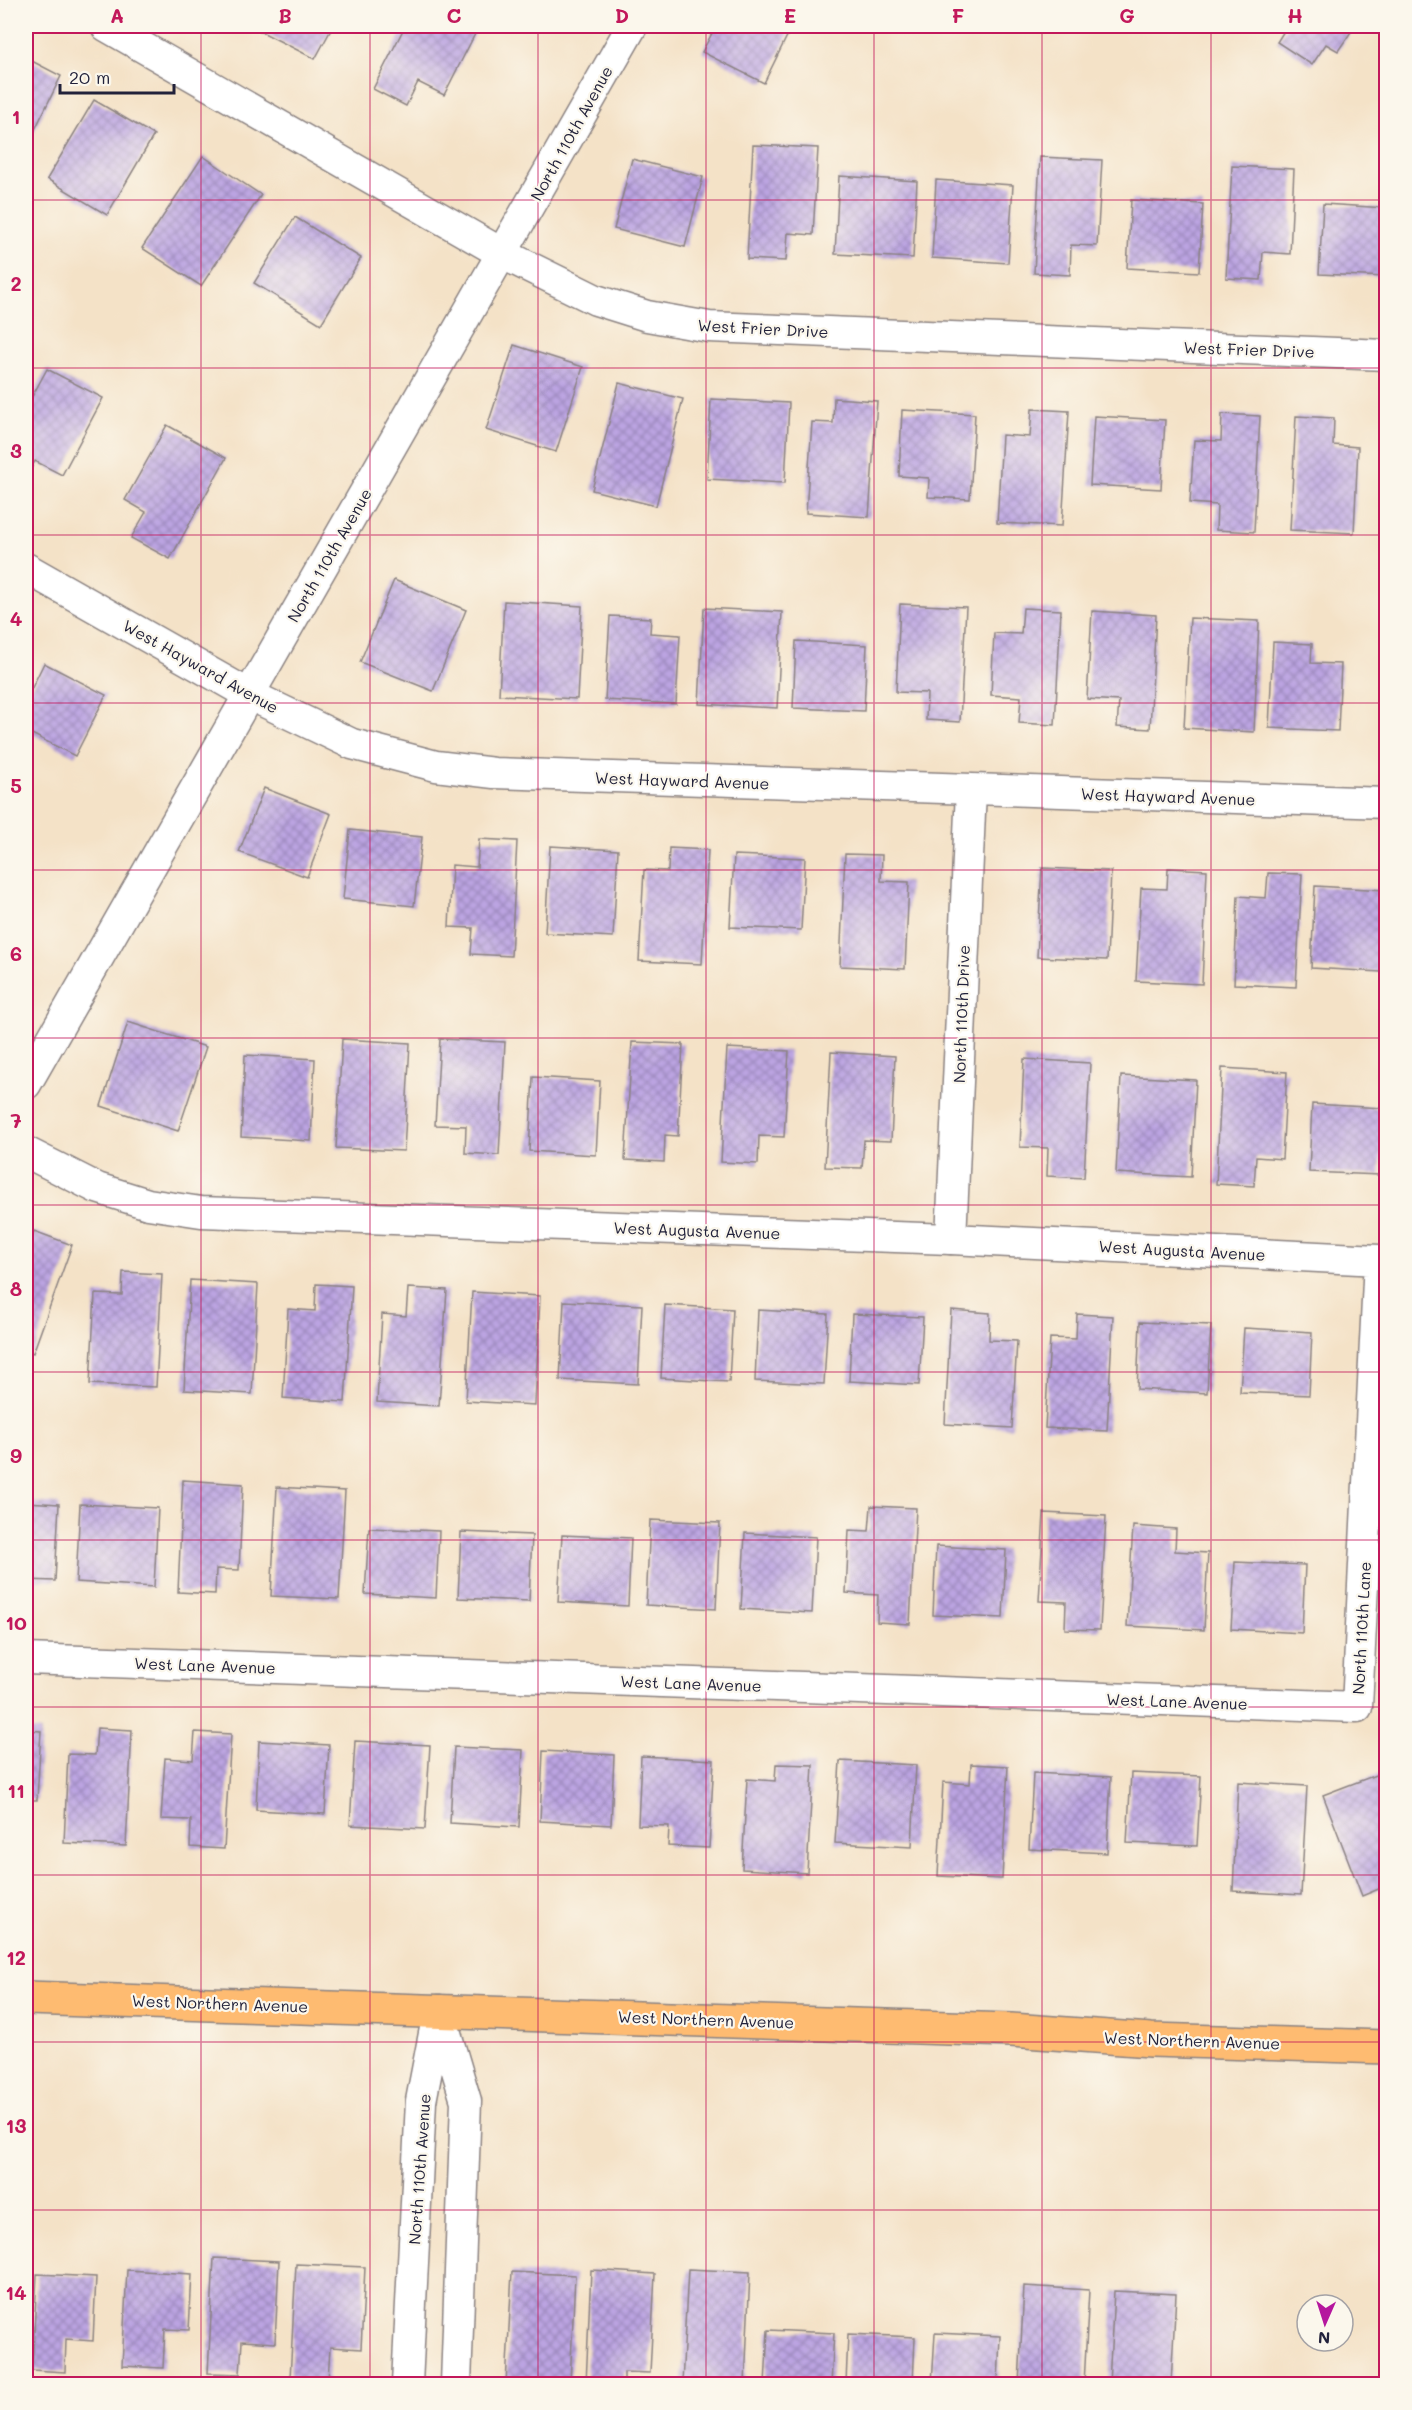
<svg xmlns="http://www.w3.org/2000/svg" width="1412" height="2410" font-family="Mali,sans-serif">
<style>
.building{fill:url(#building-cross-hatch)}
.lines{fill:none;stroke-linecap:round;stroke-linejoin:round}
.street-casing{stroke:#8b8281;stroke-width:33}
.primary-casing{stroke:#8b8281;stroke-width:36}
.street{stroke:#fff;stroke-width:30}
.primary{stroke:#febb71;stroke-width:33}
.grid{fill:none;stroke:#c2185b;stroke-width:1.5;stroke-opacity:0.55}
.labels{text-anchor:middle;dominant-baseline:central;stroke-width:4.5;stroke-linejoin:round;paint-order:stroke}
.street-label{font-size:16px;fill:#22223b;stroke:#fbf7ec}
.neatline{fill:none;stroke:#c2185b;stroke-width:2}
.grid-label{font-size:20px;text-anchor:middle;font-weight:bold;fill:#c2185b}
</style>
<defs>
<pattern id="building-cross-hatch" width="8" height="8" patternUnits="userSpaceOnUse" patternTransform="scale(1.5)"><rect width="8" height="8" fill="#bca4e2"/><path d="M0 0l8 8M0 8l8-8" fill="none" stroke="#9885b8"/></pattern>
</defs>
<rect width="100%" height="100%" fill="#fbf7ec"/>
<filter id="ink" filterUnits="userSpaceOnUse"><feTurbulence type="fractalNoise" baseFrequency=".0167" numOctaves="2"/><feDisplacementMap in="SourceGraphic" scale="12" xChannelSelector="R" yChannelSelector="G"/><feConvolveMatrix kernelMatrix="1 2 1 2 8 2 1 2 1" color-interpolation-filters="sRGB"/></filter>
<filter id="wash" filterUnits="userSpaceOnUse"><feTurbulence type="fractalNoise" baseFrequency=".008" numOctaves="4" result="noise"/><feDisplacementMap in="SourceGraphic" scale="24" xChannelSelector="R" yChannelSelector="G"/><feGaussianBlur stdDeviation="1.35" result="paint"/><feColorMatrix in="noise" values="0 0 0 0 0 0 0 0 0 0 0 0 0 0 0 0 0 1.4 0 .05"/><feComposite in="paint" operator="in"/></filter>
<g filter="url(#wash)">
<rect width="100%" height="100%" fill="#f4e2c7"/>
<g id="blocks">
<!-- building -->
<g class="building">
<polygon points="250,26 333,26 315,59"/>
<polygon points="405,26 479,26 444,95 418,82 406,106 373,89"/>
<polygon points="716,26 792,26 764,83 702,52"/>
<polygon points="1287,26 1355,26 1338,51 1326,44 1312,65 1277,42"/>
<polygon points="26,58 61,76 26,148"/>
<polygon points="94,100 154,135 107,215 47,179"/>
<polygon points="753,145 818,148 813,235 788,233 786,261 747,259"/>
<polygon points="203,156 261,195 201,286 142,248"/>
<polygon points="1040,157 1102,160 1097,246 1071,245 1070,275 1034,273"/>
<polygon points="632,159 703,177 685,247 614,229"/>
<polygon points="1232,166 1294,169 1290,254 1263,252 1261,280 1226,278"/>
<polygon points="839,176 917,181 913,258 835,254"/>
<polygon points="936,180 1013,185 1008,263 932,258"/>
<polygon points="1131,200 1203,204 1199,272 1127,268"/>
<polygon points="1323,204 1386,208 1386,277 1319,274"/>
<polygon points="295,217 361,258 321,324 254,283"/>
<polygon points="514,345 583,367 556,452 486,430"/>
<polygon points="47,369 103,398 62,475 35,461 26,479 26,408"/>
<polygon points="619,383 683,399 656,506 592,490"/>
<polygon points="834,398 877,401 869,517 806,513 812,422 833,423"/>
<polygon points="711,399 789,403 785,483 707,479"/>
<polygon points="1032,409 1069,411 1062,526 997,523 1002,435 1030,437"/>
<polygon points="902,410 975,414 970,499 928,497 929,478 899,476"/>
<polygon points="1222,414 1260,416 1254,532 1216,530 1217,505 1190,503 1194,440 1221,441"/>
<polygon points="1094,416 1165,420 1161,489 1090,485"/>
<polygon points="1296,416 1334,418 1333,445 1358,447 1354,533 1290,530"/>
<polygon points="167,425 226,458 170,559 131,538 146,512 125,500"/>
<polygon points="394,580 466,610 433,691 360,662"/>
<polygon points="504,601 582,606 577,699 499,695"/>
<polygon points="900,604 966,607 960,722 926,720 927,693 896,692"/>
<polygon points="704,608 782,612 777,708 699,704"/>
<polygon points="1023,608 1061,610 1055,725 1019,723 1021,697 991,695 994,633 1021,634"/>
<polygon points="1092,611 1156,615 1150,729 1117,727 1119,701 1087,699"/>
<polygon points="610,616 651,618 650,633 680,635 676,704 605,700"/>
<polygon points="1190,618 1259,621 1254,732 1184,728"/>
<polygon points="796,641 867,645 864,711 793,708"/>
<polygon points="1273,642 1312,644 1311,663 1341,664 1338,731 1269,728"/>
<polygon points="44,663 106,695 75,756 26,731 26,700"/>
<polygon points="264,788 331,814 307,877 239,852"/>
<polygon points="350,830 422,837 414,906 343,899"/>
<polygon points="479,839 517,841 511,956 471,954 473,928 449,927 452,865 477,867"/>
<polygon points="550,846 618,850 613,937 545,933"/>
<polygon points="669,848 708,850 702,964 639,961 644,870 668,871"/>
<polygon points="845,854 882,855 881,881 909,882 905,969 840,966"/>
<polygon points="734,855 805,858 801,930 730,927"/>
<polygon points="1042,868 1111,871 1107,960 1037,957"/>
<polygon points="1168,868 1207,870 1202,984 1136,981 1141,888 1167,889"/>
<polygon points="1268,873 1302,874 1296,987 1234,984 1238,896 1266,898"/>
<polygon points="1315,886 1385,890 1381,972 1311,968"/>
<polygon points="128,1022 206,1047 178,1131 101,1106"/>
<polygon points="342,1039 410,1043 404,1151 336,1148"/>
<polygon points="440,1039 505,1042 499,1155 465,1153 466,1126 435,1125"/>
<polygon points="632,1042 683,1044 678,1136 665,1135 664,1162 625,1160"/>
<polygon points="727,1048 789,1051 784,1137 759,1136 758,1164 721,1162"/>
<polygon points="831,1052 895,1056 891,1141 864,1140 862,1168 825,1167"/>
<polygon points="245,1055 315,1059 311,1141 241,1137"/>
<polygon points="1024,1059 1090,1063 1084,1178 1047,1176 1048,1148 1020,1147"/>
<polygon points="1222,1068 1287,1072 1282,1159 1256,1157 1254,1186 1216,1184"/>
<polygon points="1121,1076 1196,1080 1191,1177 1116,1173"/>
<polygon points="533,1077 600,1081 596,1155 529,1151"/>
<polygon points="1312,1104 1383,1108 1380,1175 1309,1172"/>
<polygon points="34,1231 72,1245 33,1353 26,1350 26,1256"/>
<polygon points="123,1272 162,1274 156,1387 90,1384 95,1294 122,1295"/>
<polygon points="190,1280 258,1284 252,1394 184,1390"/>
<polygon points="316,1284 352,1286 345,1402 283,1398 288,1309 315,1311"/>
<polygon points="408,1288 447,1290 439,1406 377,1402 382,1314 406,1316"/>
<polygon points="472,1292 540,1296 535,1405 466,1401"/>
<polygon points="564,1301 642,1305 638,1384 560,1380"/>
<polygon points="665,1305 733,1309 729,1382 661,1378"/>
<polygon points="758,1310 828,1314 824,1384 755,1381"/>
<polygon points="951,1310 990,1313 989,1340 1017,1341 1012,1428 945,1424"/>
<polygon points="852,1314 923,1317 919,1385 849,1381"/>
<polygon points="1077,1314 1113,1316 1107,1431 1045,1428 1050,1338 1076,1339"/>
<polygon points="1140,1322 1211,1325 1207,1393 1137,1389"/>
<polygon points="1244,1328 1312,1332 1309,1395 1240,1392"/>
<polygon points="183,1480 243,1484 239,1570 216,1569 215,1594 178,1592"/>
<polygon points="277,1487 345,1491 339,1599 271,1596"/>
<polygon points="26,1502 59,1504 55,1581 26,1580"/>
<polygon points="80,1504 158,1508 154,1587 76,1582"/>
<polygon points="871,1506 916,1508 910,1624 877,1622 878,1595 846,1593 849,1530 869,1531"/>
<polygon points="1044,1513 1106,1516 1100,1630 1065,1629 1066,1602 1039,1601"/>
<polygon points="650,1520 720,1523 716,1609 646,1605"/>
<polygon points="1133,1526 1176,1529 1175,1551 1208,1553 1204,1630 1127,1626"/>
<polygon points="369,1528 439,1531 436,1598 365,1594"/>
<polygon points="461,1532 532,1535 529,1601 458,1598"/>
<polygon points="745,1533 816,1537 812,1613 741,1609"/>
<polygon points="562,1535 631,1538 628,1606 558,1602"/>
<polygon points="936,1546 1006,1550 1003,1618 933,1615"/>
<polygon points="1235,1562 1305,1565 1302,1633 1231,1629"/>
<polygon points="97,1728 132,1730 126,1846 64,1843 68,1754 95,1755"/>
<polygon points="26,1730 41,1731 37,1800 26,1800"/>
<polygon points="195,1732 231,1734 224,1849 190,1847 191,1820 161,1819 165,1758 193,1760"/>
<polygon points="259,1741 329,1745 325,1814 256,1810"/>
<polygon points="355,1741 430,1745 425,1829 350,1825"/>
<polygon points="454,1747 523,1750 519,1827 450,1823"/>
<polygon points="543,1751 614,1755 611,1825 540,1821"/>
<polygon points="641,1756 714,1760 709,1848 668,1846 669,1826 638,1825"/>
<polygon points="840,1761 916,1765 912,1847 835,1843"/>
<polygon points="776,1764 813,1765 807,1873 742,1869 747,1779 775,1781"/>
<polygon points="971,1764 1008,1766 1002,1879 938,1876 943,1782 970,1784"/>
<polygon points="1386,1771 1386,1886 1362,1896 1323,1795"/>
<polygon points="1033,1773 1111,1777 1107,1853 1029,1849"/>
<polygon points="1131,1773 1201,1776 1197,1846 1127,1843"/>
<polygon points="1238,1782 1307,1786 1301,1895 1233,1891"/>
<polygon points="214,2258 279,2261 275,2343 242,2341 240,2374 208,2373"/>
<polygon points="296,2264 365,2267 361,2349 330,2347 328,2381 290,2379"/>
<polygon points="688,2269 750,2272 745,2384 682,2384"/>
<polygon points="127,2270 192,2274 189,2330 165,2329 163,2368 122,2366"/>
<polygon points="591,2270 655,2274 650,2373 624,2372 624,2384 586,2384"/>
<polygon points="512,2272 575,2275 570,2384 506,2384"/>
<polygon points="37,2274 96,2277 93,2341 66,2339 65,2372 32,2370"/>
<polygon points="1024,2286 1089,2290 1084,2384 1019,2384"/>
<polygon points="1114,2291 1176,2294 1171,2384 1109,2384"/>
<polygon points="768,2330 834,2333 831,2384 765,2384"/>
<polygon points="935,2333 1000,2336 998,2384 932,2384"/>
<polygon points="848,2334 915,2337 913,2384 846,2384"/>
</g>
</g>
</g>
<g filter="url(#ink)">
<use href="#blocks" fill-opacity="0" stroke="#8b8281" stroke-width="1.5"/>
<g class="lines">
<!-- street casing -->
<g class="street-casing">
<g id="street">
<polyline points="106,26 503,254 596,300 647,316 709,327 1386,355"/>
<polyline points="26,568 248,694 352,744 436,766 494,773 1386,803"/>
<polyline points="26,1084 632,26"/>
<polyline points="26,1152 97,1188 148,1204 201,1212 951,1239 1379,1260 1357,1707 26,1659"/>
<polyline points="951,1239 971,790"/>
<polyline points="439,2010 466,2101 456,2384"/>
<polyline points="407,2384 421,2101 438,2013"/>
</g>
</g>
<!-- primary casing -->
<g class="primary-casing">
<polyline id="primary" points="26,1998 1011,2030 1151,2040 1386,2047"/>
</g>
<!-- street -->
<use href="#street" class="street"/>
<!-- primary -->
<use href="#primary" class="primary"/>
</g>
</g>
<!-- grid -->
<path class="grid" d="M201,26V2384M370,26V2384M538,26V2384M706,26V2384M874,26V2384M1042,26V2384M1211,26V2384M26,200H1386M26,368H1386M26,535H1386M26,703H1386M26,870H1386M26,1038H1386M26,1205H1386M26,1372H1386M26,1540H1386M26,1707H1386M26,1875H1386M26,2042H1386M26,2210H1386"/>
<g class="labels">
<!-- street labels -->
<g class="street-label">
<text transform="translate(571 133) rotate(-61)">North 110th Avenue</text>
<text transform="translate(763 328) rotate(3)">West Frier Drive</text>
<text transform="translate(1249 349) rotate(2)">West Frier Drive</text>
<text transform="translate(329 555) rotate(-60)">North 110th Avenue</text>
<text transform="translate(201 666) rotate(29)">West Hayward Avenue</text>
<text transform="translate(682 780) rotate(2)">West Hayward Avenue</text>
<text transform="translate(1168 796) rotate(2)">West Hayward Avenue</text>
<text transform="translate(961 1014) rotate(-88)">North 110th Drive</text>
<text transform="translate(697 1230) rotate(2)">West Augusta Avenue</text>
<text transform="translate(1182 1250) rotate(3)">West Augusta Avenue</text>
<text transform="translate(1361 1628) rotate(-87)">North 110th Lane</text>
<text transform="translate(205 1665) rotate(2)">West Lane Avenue</text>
<text transform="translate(691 1683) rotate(2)">West Lane Avenue</text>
<text transform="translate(1177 1701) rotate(2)">West Lane Avenue</text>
<text transform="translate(220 2003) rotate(2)">West Northern Avenue</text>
<text transform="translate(706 2019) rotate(2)">West Northern Avenue</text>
<text transform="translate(1192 2040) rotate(2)">West Northern Avenue</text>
<text transform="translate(419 2169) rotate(-86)">North 110th Avenue</text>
</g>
</g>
<!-- margin -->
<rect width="1412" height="2410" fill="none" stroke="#fbf7ec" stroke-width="66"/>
<!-- north arrow -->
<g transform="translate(1325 2323) rotate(183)"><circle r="28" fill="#fbf7ec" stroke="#a4a2a5" stroke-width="1.5"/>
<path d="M0-4.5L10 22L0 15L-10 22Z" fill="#b5179e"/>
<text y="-9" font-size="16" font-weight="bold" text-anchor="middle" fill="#22223b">N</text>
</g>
<!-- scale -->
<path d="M60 84v9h114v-9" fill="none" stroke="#22223b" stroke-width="3"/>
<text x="69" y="84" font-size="18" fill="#22223b" stroke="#fbf7ec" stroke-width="4.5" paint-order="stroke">20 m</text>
<rect x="33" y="33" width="1346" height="2344" class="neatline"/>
<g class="grid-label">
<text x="117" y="23">A</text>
<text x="285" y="23">B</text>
<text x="454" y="23">C</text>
<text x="622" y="23">D</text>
<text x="790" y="23">E</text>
<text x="958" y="23">F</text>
<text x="1127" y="23">G</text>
<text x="1295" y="23">H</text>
<text x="16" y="124">1</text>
<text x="16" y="291">2</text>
<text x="16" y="458">3</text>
<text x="16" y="626">4</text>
<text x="16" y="793">5</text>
<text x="16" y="961">6</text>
<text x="16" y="1128">7</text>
<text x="16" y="1296">8</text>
<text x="16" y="1463">9</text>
<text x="16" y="1630">10</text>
<text x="16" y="1798">11</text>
<text x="16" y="1965">12</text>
<text x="16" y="2133">13</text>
<text x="16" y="2300">14</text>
</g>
</svg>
